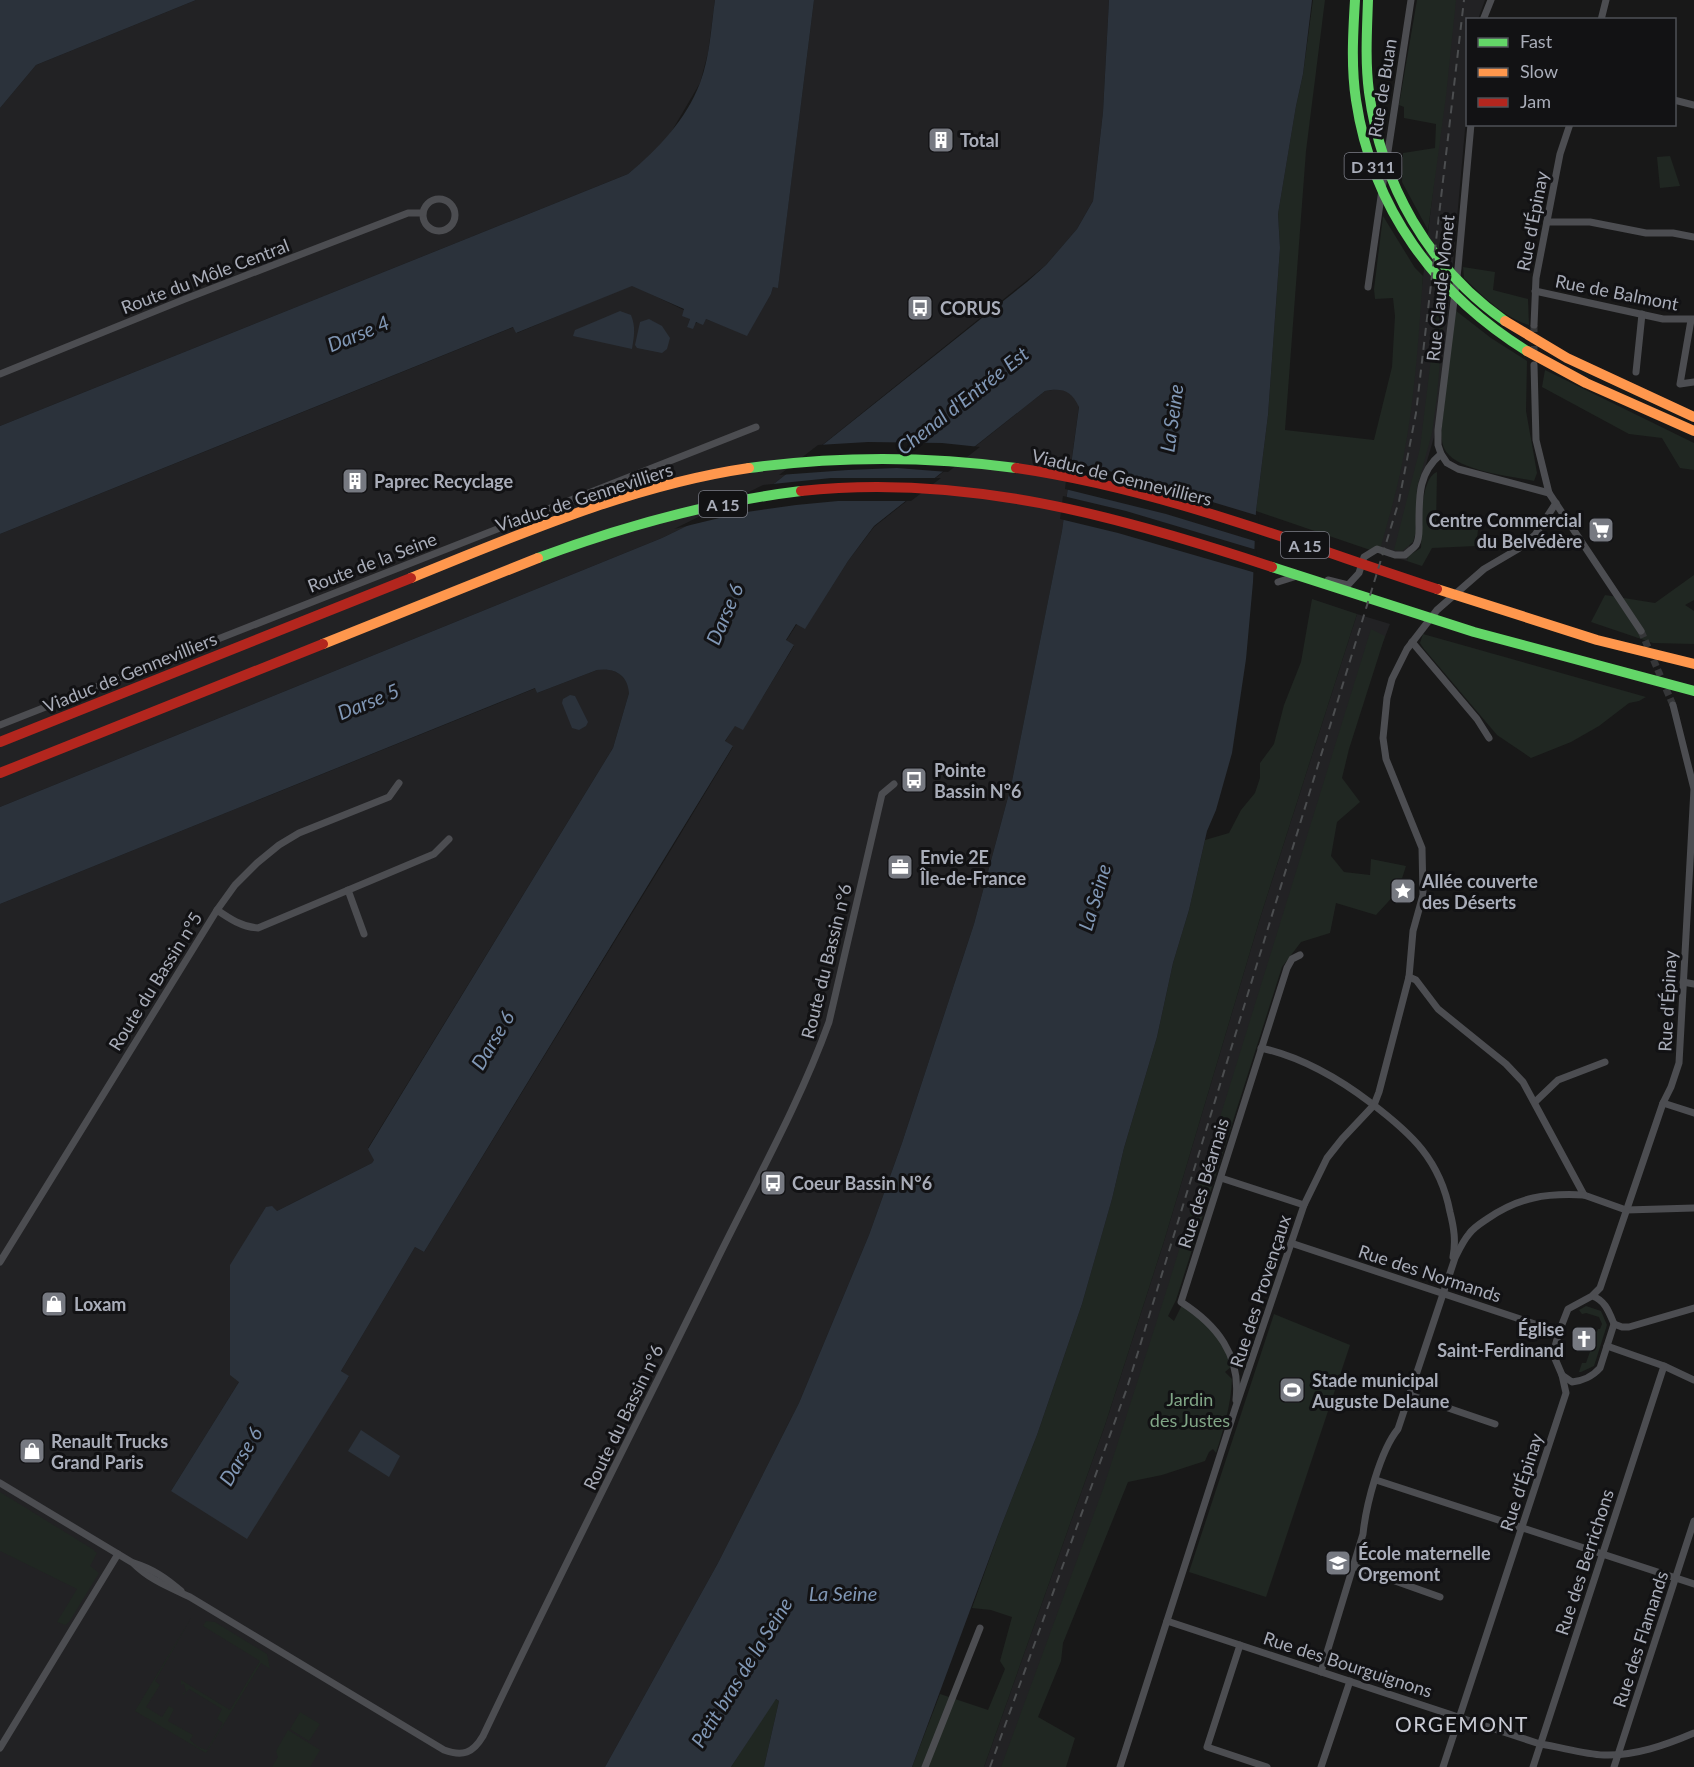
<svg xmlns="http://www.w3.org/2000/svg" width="1694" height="1767" font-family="Lato,sans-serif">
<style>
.built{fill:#222224}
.green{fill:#202722}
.water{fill:#2b323b}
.pier{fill:#181818}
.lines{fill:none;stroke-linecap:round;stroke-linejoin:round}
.street-tunnel{stroke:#353638;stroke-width:7;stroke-dasharray:7 3.5;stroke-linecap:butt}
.street{stroke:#4c4d51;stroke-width:7}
.fast{stroke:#63d668;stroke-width:10}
.slow{stroke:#ff974d;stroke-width:10}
.jam{stroke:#b3261e;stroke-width:10}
.rail{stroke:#4c4e50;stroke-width:2;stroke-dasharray:8 6;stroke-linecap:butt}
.labels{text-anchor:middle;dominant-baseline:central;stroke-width:6;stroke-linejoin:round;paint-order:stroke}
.shield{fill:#121214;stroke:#7c7e88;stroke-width:1.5}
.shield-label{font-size:16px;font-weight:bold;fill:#a9adb9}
.street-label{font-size:18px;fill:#a9adb9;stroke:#121214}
.poi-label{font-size:18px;font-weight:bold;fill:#a9adb9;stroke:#121214;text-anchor:start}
.park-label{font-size:18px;fill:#80a586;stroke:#121214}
.water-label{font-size:20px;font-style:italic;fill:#8097b5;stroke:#121214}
.quarter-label{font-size:21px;letter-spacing:1.5px;fill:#caccd5;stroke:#121214}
</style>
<rect width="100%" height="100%" fill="#181818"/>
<!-- built -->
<g class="built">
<polygon points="196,0 715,0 708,53 700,83 670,134 653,153 628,174 0,426 0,108 36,65"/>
<polygon points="814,0 1109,0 1103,112 1093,201 1077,229 1046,265 775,483 662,538 0,807 0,534 514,327 517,333 632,285 684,310 690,319 687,327 706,319 747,335 771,294 773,287 778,287"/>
<polygon points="1447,0 1485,0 1478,19 1468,20 1467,107 1439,420 1418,492 1407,561 1379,553 1422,286 1447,67"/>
<polygon points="1059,389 1068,391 1075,397 1079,406 1062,531 1011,786 974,924 902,1143 869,1235 799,1403 718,1563 605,1767 0,1767 0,904 536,688 537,693 597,670 607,668 620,674 629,684 629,693 613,748 368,1148 375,1159 372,1163 277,1211 239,1382 171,1491 349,1377 341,1371 415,1247 424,1252 672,848 733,747 725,742 735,725 743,729 794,646 786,641 797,624 805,628 848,561 874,527 1045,391"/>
<polygon points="1357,614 1390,624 1371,673 1164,1325 1009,1767 984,1767 1105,1425 1165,1238 1261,915"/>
</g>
<!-- green -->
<g class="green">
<path d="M1313,0H1325L1306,151L1285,430L1374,440L1392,367L1395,316L1393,298L1375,299L1374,289L1383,216L1415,268L1423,276C1419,330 1416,384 1407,437C1401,476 1390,515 1379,553L1256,511L1268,415L1280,248L1278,214L1296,106L1303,74Z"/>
<polygon points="1417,0 1456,0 1446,96 1428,230 1402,182 1403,153 1435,148 1436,124 1404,118 1404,107 1399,105"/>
<polygon points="1670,156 1680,186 1660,188 1657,157"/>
<path d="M1463,267L1495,272L1493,290L1528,299L1529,325C1503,317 1482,295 1464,278Z"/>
<polygon points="1439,293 1445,301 1437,396 1432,433 1417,488 1416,532 1413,542 1402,551 1394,550 1420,448"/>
<path d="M1455,310L1491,338L1527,361L1526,411L1537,473L1534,481C1511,476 1454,471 1444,448C1442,444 1442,439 1441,434Z"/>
<polygon points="1545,370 1694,443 1694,470 1680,468 1662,438 1629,434 1542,387"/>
<path d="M1437,472L1436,527L1478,530L1476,546L1432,548L1422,566L1407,561L1408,556L1421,548C1422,530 1419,479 1437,472Z"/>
<polygon points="1694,575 1694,600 1685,605 1694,611 1694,644 1653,643 1591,622 1605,595 1655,603"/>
<polygon points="1312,599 1357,614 1261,915 1165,1238 1105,1425 984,1767 912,1767 940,1694 988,1710 1005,1669 1000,1661 1012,1617 991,1610 972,1608 1002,1524 1037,1435 1082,1304 1112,1199 1124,1148 1157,1037 1173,963 1189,910 1205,840 1229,833 1241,810 1255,793 1260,778 1260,763 1274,744 1284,705 1301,662"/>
<path d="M1371,629L1385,636L1349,749L1342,778L1360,802L1337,822L1331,856L1344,872L1370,875L1371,859L1406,866L1398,891L1376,915L1336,903L1330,933L1301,942L1282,967L1176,1300L1168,1316L1174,1321L1182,1305L1195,1314L1220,1339L1232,1366L1225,1372L1232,1379C1231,1405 1224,1428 1216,1453L1213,1449L1209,1452L1205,1461L1162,1475L1128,1482L1063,1643L1061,1661L1038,1717L1075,1738L1066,1767H1001L1103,1489L1166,1292Z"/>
<polygon points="1423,634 1646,697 1639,701 1629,703 1599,726 1571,742 1531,758 1497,735 1424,649 1420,643"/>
<polygon points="1586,1306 1601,1311 1607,1325 1594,1366 1581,1372 1579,1372 1582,1363 1586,1363 1598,1329 1600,1329 1602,1324 1599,1317 1586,1313 1582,1314 1579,1310"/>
<polygon points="1274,1314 1350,1345 1266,1597 1189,1572"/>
<polygon points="0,1492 94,1550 94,1551 97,1553 90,1566 99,1573 69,1622 65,1625 57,1622 77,1589 0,1551"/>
<polygon points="191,1618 155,1681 160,1685 146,1707 162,1717 169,1706 174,1709 168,1721 193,1735 190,1740 198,1747 207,1750 223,1723 217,1719 222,1709 189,1689 183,1695 183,1693 186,1692 184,1684 181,1685 181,1680 230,1710 260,1661 203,1626 206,1621 215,1622 267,1654 270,1669 261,1663 206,1753 135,1711"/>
<polygon points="775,1699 779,1701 764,1767 731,1767"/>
<polygon points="300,1712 320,1724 309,1741 290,1729"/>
<polygon points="288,1730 320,1750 310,1767 272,1767 278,1757 276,1751"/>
</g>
<!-- water -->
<g class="water">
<polygon points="0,0 196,0 36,65 0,108"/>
<path d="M715,0H814L778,288L773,287L771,294L747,336L706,319L703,325L696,322L693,329L687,327L690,319L682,316L684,309L632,286L516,333L513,327L0,534V426L628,174C658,149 686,120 700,83C710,57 711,27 715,0Z"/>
<path d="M1109,0H1312L1303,74L1296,106L1278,214L1280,248L1268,415L1256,511L1253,582L1246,659L1232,753L1216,810L1207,831L1189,910L1173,963L1157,1037L1124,1148L1112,1199L1082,1304L1037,1435L1002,1524L912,1767H764L779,1701L776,1699L731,1767H605L718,1563L799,1403L869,1235L902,1143L974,924L1011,786L1062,531L1079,407C1071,390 1062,388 1045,391L874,526L848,561L805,629L796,624L786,640L794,645L743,730L735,726L725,741L733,746L424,1252L415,1247L341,1371L349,1376L247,1539L171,1491L239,1382L230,1375V1265L266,1207L272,1206L277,1211L372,1163L374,1160L368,1149L613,748L629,693C628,675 614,667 597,670L537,693L535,688L0,904V807L662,538L775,483L1027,282L1046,265L1077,229L1093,201L1103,112Z"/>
<path d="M620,311L631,315C636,327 634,337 632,349L573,336L575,330Z"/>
<polygon points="649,319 662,326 670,338 667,349 662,353 637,348 635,345 640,322"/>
<polygon points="570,695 575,696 588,722 586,726 579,730 572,728 562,703 563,699"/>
<polygon points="361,1430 400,1456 389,1477 348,1451"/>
</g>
<!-- pier -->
<g class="pier">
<polygon points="868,442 942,443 980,447 948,472 897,468 848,470 779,475 818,445"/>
<polygon points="1068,462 1106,470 1259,516 1258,542 1166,514 1065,489"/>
<polygon points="831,478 941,478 911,501 838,501 796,505 740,513 674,529 763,485"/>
<polygon points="1063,496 1126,511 1257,550 1256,573 1118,533 1060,519"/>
</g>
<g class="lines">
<!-- street-tunnel -->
<g class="street-tunnel">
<polyline points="1534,325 1534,357"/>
<polyline points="1641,631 1673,705"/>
</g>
<!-- street -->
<g class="street">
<polyline points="1483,20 1491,0"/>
<polyline points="1601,20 1606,0"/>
<polyline points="1674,100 1694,105"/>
<polyline points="1387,158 1411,0"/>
<circle cx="439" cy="215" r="16"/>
<polyline points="1547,222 1590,222 1646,233 1673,233 1694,237"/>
<polyline points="1368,287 1385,169"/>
<polyline points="1535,291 1663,319 1694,319"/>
<polyline points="1691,320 1680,384 1694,382"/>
<polyline points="1534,325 1536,278 1560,154 1570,124"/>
<polyline points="1534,365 1536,440 1549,493 1641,631"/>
<polyline points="1636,372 1642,314"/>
<polyline points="0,374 185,299 408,213 423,213"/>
<polyline points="1441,454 1438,445 1438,430 1458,268 1471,124"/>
<path d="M1328,580L1348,585L1359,573L1364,557L1377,549L1395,555H1405C1408,552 1413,549 1416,545C1420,538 1419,530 1419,522C1419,495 1419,472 1441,454L1447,463L1458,469L1549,493"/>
<polyline points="1278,582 1297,576"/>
<polyline points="1412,642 1477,719 1489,738"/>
<polyline points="0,725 756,427"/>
<polyline points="348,890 364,934"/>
<path d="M217,910C230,919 242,927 258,928L434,854L449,839"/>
<polyline points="1409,977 1416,980 1438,1009 1506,1064 1523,1082 1584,1195 1626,1210 1694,1208"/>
<polyline points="1683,982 1694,984"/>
<path d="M1261,1048C1302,1057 1338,1078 1371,1103C1412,1134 1440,1160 1450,1212C1454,1228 1456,1241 1453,1257"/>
<polyline points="1535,1102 1558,1080 1605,1062"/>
<polyline points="1663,1103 1694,1113"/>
<polyline points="1221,1178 1304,1205"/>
<polyline points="1291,1243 1559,1332"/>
<polyline points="0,1262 217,910 235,885 257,863 279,845 299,833 389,797 399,783"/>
<path d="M1592,1296C1605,1300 1609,1312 1614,1324L1600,1368C1593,1376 1582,1381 1572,1382L1562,1375L1553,1354L1559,1332L1568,1309L1592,1296L1600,1288L1663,1103L1671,1087L1679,1063L1694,789L1673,705"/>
<polyline points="1614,1324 1622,1327 1629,1327 1694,1308"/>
<polyline points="1607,1346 1664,1366 1694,1380"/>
<polyline points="1410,1395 1495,1424"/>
<path d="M1236,1400C1241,1355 1217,1325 1181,1302L1287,968L1292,959L1300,955"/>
<polyline points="1376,1480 1694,1584"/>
<path d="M0,1483L133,1563C150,1580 169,1587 190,1597L444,1750C463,1757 473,1753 483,1736C558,1577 638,1421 715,1264C754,1184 799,1105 829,1022L882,794L894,784"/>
<path d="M134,1563C153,1569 166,1578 181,1591"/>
<polyline points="1353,1566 1440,1597"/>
<path d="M1167,1621L1540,1744C1561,1747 1583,1754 1604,1755C1635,1756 1666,1745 1694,1733"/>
<polyline points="1240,1645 1207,1747 1267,1767"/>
<path d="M1321,1672L1363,1534C1366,1505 1380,1451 1398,1429L1455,1258C1459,1250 1463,1241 1469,1234C1473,1228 1481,1223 1487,1219C1519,1197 1546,1193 1584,1195"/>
<polyline points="0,1748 118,1554"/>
<polyline points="925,1767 980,1628"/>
<polyline points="1120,1767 1235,1409 1304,1205 1327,1158 1342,1139 1374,1105 1379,1092 1409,977 1413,931 1423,895 1422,848 1386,759 1383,738 1387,698 1392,679 1407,649 1437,610 1484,569 1518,549 1535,535 1556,503"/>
<polyline points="1321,1767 1350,1681"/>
<polyline points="1443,1767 1566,1393 1562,1375"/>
<polyline points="1533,1767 1664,1366"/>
<polyline points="1614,1767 1694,1521"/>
</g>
<!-- fast -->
<g class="fast">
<path d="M1355,0C1353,33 1351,67 1356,100C1372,208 1435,294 1527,351"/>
<path d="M1368,0C1367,30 1365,61 1369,92C1381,184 1428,267 1505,321"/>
<path d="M749,468C838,456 927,456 1016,468"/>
<path d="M538,558C624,526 710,502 801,491"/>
<polyline points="1272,567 1474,632 1694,691"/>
</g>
<!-- slow -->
<g class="slow">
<polyline points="1505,321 1567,358 1694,417"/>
<polyline points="1527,351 1586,383 1694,431"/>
<path d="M411,578C520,534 632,485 749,468"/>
<polyline points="1437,589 1597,640 1694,664"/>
<polyline points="323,644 538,558"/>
</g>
<!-- jam -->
<g class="jam">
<path d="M1016,468C1161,489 1299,544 1437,589"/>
<path d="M801,491C964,473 1119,516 1272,567"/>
<polyline points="0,742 411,578"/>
<polyline points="0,773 323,644"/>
</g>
<!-- rail -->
<polyline class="rail" points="990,1767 1127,1388 1399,501 1416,413 1464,0"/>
</g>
<!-- icons -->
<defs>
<g id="building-square" transform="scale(1.35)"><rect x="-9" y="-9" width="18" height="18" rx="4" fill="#767981" stroke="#121214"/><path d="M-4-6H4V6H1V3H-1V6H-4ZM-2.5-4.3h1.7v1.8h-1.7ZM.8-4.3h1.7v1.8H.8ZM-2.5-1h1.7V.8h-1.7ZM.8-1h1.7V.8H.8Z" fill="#fff"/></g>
<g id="bus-square" transform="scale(1.35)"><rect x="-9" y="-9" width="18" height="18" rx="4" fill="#767981" stroke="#121214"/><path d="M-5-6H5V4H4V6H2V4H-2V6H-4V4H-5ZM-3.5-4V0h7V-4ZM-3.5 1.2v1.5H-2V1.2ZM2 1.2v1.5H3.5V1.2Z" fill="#fff"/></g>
<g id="supermarket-square" transform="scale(1.35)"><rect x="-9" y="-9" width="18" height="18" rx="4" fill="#767981" stroke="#121214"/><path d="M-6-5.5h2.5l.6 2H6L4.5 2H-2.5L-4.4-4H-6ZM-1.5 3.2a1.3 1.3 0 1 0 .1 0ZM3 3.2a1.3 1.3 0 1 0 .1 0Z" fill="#fff"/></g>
<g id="office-square" transform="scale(1.35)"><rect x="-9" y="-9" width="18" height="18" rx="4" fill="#767981" stroke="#121214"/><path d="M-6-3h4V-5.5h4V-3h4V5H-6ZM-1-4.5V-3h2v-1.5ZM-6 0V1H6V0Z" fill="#fff"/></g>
<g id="sight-square" transform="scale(1.35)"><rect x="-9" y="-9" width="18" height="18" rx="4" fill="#767981" stroke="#121214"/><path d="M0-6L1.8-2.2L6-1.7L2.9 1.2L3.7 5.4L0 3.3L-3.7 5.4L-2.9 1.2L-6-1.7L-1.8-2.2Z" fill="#fff"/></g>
<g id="shop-square" transform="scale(1.35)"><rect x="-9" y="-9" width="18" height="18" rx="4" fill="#767981" stroke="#121214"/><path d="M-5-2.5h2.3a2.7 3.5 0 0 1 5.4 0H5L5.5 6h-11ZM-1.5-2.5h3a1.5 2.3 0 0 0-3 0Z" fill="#fff"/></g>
<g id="church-square" transform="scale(1.35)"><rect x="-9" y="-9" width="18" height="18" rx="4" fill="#767981" stroke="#121214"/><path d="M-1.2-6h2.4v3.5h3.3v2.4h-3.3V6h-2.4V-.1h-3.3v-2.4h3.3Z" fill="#fff"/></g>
<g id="stadium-square" transform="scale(1.35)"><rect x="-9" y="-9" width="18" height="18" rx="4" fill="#767981" stroke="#121214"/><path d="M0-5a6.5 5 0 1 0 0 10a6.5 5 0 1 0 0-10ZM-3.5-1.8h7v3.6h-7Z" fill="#fff"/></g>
<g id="school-square" transform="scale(1.35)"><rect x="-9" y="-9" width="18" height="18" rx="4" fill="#767981" stroke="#121214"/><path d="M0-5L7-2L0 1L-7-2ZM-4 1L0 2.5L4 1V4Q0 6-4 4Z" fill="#fff"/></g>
</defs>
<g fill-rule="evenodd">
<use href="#building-square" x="941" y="140"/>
<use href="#bus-square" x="920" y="308"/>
<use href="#building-square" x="355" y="481"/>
<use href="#supermarket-square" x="1601" y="530"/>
<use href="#bus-square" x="914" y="780"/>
<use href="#office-square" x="900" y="867"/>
<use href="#sight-square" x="1403" y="891"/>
<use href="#bus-square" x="773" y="1183"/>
<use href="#shop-square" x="54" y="1304"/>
<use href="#church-square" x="1584" y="1339"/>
<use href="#stadium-square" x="1292" y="1390"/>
<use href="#shop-square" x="32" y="1451"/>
<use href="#school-square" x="1338" y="1563"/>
</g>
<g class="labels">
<!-- shield labels -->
<g class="shield">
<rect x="1344.5" y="153" width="57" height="26" rx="4.5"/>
<rect x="699" y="491" width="48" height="26" rx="4.5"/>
<rect x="1281" y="532" width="48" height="26" rx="4.5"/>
</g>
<g class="shield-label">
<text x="1373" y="166">D 311</text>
<text x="723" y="504">A 15</text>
<text x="1305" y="545">A 15</text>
</g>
<!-- street labels -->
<g class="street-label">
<text transform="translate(1382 88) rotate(-81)">Rue de Buan</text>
<text transform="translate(1532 221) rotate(-79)">Rue d'Épinay</text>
<text transform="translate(205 276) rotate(-21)">Route du Môle Central</text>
<text transform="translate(1440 288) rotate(-84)">Rue Claude Monet</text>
<text transform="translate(1617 292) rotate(11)">Rue de Balmont</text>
<text transform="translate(1122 477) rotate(14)">Viaduc de Gennevilliers</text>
<text transform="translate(584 497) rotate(-18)">Viaduc de Gennevilliers</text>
<text transform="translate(372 562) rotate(-21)">Route de la Seine</text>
<text transform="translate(130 672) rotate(-22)">Viaduc de Gennevilliers</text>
<text transform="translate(826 961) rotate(-76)">Route du Bassin n°6</text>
<text transform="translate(155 981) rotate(-58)">Route du Bassin n°5</text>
<text transform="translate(1667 1001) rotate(-87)">Rue d'Épinay</text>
<text transform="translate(1203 1183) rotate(-73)">Rue des Béarnais</text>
<text transform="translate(1430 1273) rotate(18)">Rue des Normands</text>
<text transform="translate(1260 1291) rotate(-72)">Rue des Provençaux</text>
<text transform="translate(623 1417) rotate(-64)">Route du Bassin n°6</text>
<text transform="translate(1521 1482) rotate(-72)">Rue d'Épinay</text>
<text transform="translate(1584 1562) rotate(-72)">Rue des Berrichons</text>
<text transform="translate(1640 1639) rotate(-72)">Rue des Flamands</text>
<text transform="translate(1348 1664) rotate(18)">Rue des Bourguignons</text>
</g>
<!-- poi labels -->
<g class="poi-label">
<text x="960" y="140">Total</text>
<text x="940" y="308">CORUS</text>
<text x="374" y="481">Paprec Recyclage</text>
<text x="1582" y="520" text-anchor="end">Centre Commercial<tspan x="1582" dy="21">du Belvédère</tspan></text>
<text x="934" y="770">Pointe<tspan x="934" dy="21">Bassin N°6</tspan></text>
<text x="920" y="857">Envie 2E<tspan x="920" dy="21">Île-de-France</tspan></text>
<text x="1422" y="881">Allée couverte<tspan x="1422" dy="21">des Déserts</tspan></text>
<text x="792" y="1183">Coeur Bassin N°6</text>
<text x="74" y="1304">Loxam</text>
<text x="1564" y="1329" text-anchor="end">Église<tspan x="1564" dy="21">Saint-Ferdinand</tspan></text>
<text x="1312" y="1380">Stade municipal<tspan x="1312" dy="21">Auguste Delaune</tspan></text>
<text x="51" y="1441">Renault Trucks<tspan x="51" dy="21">Grand Paris</tspan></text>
<text x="1358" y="1553">École maternelle<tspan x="1358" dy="21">Orgemont</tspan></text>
</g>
<!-- park labels -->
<g class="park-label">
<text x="1190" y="1399">Jardin<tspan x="1190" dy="21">des Justes</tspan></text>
</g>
<!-- water labels -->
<g class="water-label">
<text transform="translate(358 333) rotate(-22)">Darse 4</text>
<text transform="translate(962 400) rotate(-38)">Chenal d'Entrée Est</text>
<text transform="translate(1171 418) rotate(-82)">La Seine</text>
<text transform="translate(724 614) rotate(-67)">Darse 6</text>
<text transform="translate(368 701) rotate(-22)">Darse 5</text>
<text transform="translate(1094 897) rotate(-73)">La Seine</text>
<text transform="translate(492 1040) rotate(-59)">Darse 6</text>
<text transform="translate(240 1456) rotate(-59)">Darse 6</text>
<text x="843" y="1593">La Seine</text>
<text transform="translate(741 1672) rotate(-58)">Petit bras de la Seine</text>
</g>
<!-- quarter labels -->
<g class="quarter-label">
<text x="1462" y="1723">ORGEMONT</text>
</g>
</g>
<!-- legend -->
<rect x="1466" y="18" width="210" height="108" fill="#121214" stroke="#4e5056" stroke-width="1.5"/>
<rect x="1478" y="38" width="30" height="9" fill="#63d668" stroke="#4e5056" stroke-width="1.5"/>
<text x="1520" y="48" font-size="18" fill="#a9adb9">Fast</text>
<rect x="1478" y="68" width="30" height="9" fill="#ff974d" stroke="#4e5056" stroke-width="1.5"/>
<text x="1520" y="78" font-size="18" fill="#a9adb9">Slow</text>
<rect x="1478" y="98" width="30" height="9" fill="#b3261e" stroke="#4e5056" stroke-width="1.5"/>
<text x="1520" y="108" font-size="18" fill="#a9adb9">Jam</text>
</svg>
